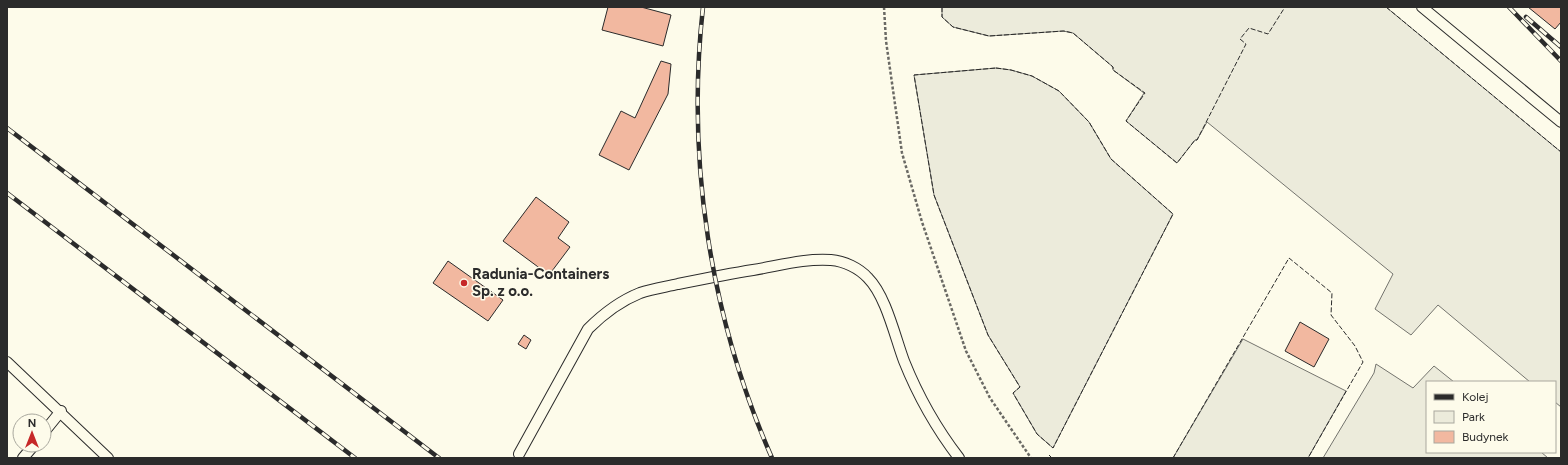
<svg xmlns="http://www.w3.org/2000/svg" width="1568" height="465" font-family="Figtree,sans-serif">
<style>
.green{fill:#ecebdb;stroke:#74746e}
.building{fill:#f2b8a0;stroke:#2b2b2b}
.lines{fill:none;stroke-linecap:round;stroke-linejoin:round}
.lane-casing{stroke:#2b2b2b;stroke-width:12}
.path{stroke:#6a6964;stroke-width:2.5;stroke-dasharray:3 2;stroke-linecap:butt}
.lane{stroke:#fdfbea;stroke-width:10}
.rail-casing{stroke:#2b2b2b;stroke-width:4.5}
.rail{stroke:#fdfbea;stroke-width:3;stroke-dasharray:9;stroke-linecap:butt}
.fence{stroke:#2b2b2b;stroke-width:1;stroke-dasharray:5 2;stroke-linecap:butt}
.poi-dot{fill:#c62828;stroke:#fdfbea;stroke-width:1.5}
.labels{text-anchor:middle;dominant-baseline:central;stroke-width:3;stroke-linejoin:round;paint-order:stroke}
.poi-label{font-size:15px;font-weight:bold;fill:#2b2b2b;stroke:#fdfbea;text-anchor:start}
</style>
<rect width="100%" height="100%" fill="#fdfbea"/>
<!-- green -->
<g class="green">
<polygon points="942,7 1386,7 1561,152 1561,407 1555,402 1555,382 1530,382 1438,305 1411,335 1375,309 1393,274 1207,122 1197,140 1195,140 1177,163 1126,121 1144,93 1113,70 1113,67 1073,33 1063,31 989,36 953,27 942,17"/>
<polygon points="996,68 1011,70 1032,76 1059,91 1089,122 1111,159 1173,214 1053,448 1037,434 1013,393 1020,387 988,335 934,195 914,75"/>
<polygon points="1243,339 1346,391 1308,458 1173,458"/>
<polygon points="1376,364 1413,388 1434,366 1454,382 1427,382 1427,452 1541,452 1548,458 1323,458 1374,373"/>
</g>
<!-- building -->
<g class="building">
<polygon points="608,7 641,7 671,15 663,46 602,30"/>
<polygon points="1528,7 1561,7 1561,22 1555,29"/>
<polygon points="661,61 671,64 668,94 629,170 599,155 621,111 635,118"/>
<polygon points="536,197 569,222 558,238 570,247 549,275 503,241"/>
<polygon points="448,261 503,300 488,321 433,283"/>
<polygon points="1300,322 1329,339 1314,367 1285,351"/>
<polygon points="524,335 531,340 526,349 518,344"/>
</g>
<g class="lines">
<!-- lane casing -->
<g class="lane-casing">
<g id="lane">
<polyline points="1422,7 1561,122"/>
<polyline points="7,362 108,458"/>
<polyline points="44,432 61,411"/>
<path d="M519,454L588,329C603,314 620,301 640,293C652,289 665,287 678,284C703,279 728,274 753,270C778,266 805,258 831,260C844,261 859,268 868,278C886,296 895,337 904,361C918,396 936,428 959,458"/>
<polyline points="23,458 34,445"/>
</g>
</g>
<!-- path -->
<polyline class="path" points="884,7 886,41 902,153 922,222 966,351 990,398 1031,458"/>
<!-- lane -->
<use href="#lane" class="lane"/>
<!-- rail casing -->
<g class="rail-casing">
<g id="rail">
<path d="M703,7C686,160 710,317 772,458"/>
<polyline points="1509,7 1561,61"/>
<polyline points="1526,17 1561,47"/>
<polyline points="7,128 439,458"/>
<polyline points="7,193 355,458"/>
</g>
</g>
<!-- rail -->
<use href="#rail" class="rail"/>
<!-- fence -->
<g class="fence">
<polyline points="942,7 942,17 953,27 989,36 1064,31 1073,33 1113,67 1113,70 1145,93 1126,121 1177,163 1195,140 1197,140 1246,44 1240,39 1249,28 1268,34 1285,7"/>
<polyline points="1386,7 1561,152"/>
<polygon points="996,68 1011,70 1032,76 1059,91 1089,122 1111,159 1173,214 1053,448 1037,434 1013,393 1020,387 988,335 934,195 914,75"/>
<polyline points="1049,455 1052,458"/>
<polyline points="1173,458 1289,258 1332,293 1331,315 1355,346 1363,362 1308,458"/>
</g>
</g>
<!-- markers -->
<circle class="poi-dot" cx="464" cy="283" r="4"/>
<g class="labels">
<!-- poi labels -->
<g class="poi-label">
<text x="472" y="274">Radunia-Containers<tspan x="472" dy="17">Sp. z o.o.</tspan></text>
</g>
</g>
<!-- border -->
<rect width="1568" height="465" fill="none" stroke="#2b2b2b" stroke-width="16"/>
<!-- legend -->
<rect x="1426" y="381" width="130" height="72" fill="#fdfbea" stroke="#a9a89e"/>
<rect x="1434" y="394" width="20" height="6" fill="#2b2b2b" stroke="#a9a89e"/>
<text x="1462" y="401" font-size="12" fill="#2b2b2b">Kolej</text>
<rect x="1434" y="411" width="20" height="12" fill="#ecebdb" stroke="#a9a89e"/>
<text x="1462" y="421" font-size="12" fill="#2b2b2b">Park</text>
<rect x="1434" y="431" width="20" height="12" fill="#f2b8a0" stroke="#a9a89e"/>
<text x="1462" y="441" font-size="12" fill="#2b2b2b">Budynek</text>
<!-- north arrow -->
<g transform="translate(32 433)"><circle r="19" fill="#fdfbea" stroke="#a9a89e"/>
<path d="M0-3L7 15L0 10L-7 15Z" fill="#c62828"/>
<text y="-6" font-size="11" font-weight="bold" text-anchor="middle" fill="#2b2b2b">N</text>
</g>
</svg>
